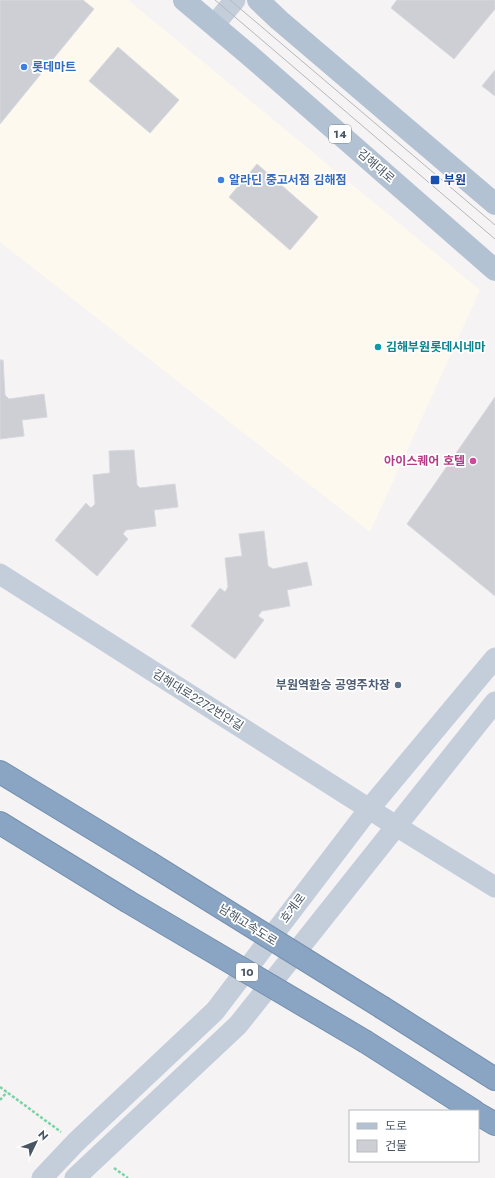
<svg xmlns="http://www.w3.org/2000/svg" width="495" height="1178" font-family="Jost,'Noto Sans KR',sans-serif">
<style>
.commercial{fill:#fef9ee}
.building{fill:#cdcfd5;stroke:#d7d9de}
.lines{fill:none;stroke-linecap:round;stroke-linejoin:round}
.highway-casing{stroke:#748faf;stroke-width:24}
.path{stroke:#77d3a6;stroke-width:2.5;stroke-dasharray:3 2;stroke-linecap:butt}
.secondary{stroke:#c3ceda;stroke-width:21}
.primary{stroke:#b2c2d2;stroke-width:22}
.highway{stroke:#89a5c3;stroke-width:22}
.tram{stroke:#b5b8bd;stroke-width:1}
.highway-bridge-casing{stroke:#748faf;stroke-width:24;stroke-linecap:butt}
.highway-bridge{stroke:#89a5c3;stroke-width:22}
.shop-dot{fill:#3f7fe0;stroke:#fff;stroke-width:1.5}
.transit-dot{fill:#1a4fb4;stroke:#fff;stroke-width:1.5}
.culture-dot{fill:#0f9aa8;stroke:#fff;stroke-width:1.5}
.hotel-dot{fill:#d1479c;stroke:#fff;stroke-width:1.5}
.service-dot{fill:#5c6f8a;stroke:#fff;stroke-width:1.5}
.labels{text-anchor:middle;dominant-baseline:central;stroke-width:3.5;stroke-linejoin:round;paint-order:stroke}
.shield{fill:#fff;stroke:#808991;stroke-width:1}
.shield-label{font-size:11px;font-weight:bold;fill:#495662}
.shop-label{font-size:12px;font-weight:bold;fill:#366cbe;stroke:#fff;text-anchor:start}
.street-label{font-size:12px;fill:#495662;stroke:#fff}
.transit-label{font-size:12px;font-weight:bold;fill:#164399;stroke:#fff;text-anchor:start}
.culture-label{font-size:12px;font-weight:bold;fill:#0d838f;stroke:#fff;text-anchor:start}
.hotel-label{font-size:12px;font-weight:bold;fill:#b23c85;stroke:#fff;text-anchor:end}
.service-label{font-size:12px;font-weight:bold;fill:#4e5e75;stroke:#fff;text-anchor:end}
</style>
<rect width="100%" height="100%" fill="#f5f3f3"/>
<!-- commercial -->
<polygon class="commercial" points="0,0 128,0 480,290 370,532 0,242"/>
<!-- building -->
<g class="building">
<polygon points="0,0 83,0 94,9 0,124"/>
<polygon points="397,0 495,0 495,9 454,59 391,8"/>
<polygon points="118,47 179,100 150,133 89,81"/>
<polygon points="495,70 495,96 482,86"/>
<polygon points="257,164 318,217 290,250 229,197"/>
<polygon points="0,360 3,360 5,395 9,399 44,394 47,417 22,420 24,436 0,439"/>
<polygon points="495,397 495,596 407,524"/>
<polygon points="134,450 137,485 140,488 175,484 178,507 154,510 156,526 126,530 123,534 128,539 97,576 55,540 86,503 91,508 95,504 93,475 110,473 109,451"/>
<polygon points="264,531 268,566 273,569 307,562 312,585 287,590 290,606 262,611 258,616 264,620 235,659 191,626 220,588 225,592 228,587 225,558 242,556 239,534"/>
</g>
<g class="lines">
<!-- highway casing -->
<g class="highway-casing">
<g id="highway">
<polyline points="0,772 148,862"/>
<polyline points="0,823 127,901"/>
<polyline points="383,1008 495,1079"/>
<polyline points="366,1042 474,1111"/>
<polyline points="478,1114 495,1124"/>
</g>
</g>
<!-- path -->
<g class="path">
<polyline points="0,1087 61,1132"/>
<polyline points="0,1100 7,1092"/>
<polyline points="114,1168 128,1178"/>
</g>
<!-- secondary -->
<g class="secondary">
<polyline points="214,25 235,0"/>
<polyline points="0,574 396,826 495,887"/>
<polyline points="42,1178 76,1142 215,1011 369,809 495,658"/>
<polyline points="75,1178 238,1025 495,702"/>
</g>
<!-- primary -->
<g class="primary">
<polyline points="184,0 248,54 495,270"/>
<polyline points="258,0 279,20 495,204"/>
</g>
<!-- highway -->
<use href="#highway" class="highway"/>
<!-- tram -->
<g class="tram">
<polyline points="215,0 495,239"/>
<polyline points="230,0 495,225"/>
</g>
<!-- highway-bridge casing -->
<g class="highway-bridge-casing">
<g id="highway-bridge">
<polyline points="148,862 383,1008"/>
<polyline points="127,901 366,1042"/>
</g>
</g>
<!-- highway-bridge -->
<use href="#highway-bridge" class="highway-bridge"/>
</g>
<!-- markers -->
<g class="shop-dot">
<circle cx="24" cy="67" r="4"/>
<circle cx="221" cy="180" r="4"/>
</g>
<rect class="transit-dot" x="430" y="175" width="10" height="10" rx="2"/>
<circle class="culture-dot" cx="378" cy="347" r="4"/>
<circle class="hotel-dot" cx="473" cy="461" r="4"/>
<circle class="service-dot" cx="398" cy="685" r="4"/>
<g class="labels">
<!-- shield labels -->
<g class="shield">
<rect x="329" y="125" width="22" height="18" rx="3"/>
<rect x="236" y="963" width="22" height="18" rx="3"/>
</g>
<g class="shield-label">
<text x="340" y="134">14</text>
<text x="247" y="972">10</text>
</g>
<!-- shop labels -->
<g class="shop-label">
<text x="32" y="67">롯데마트</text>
<text x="229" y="180">알라딘 중고서점 김해점</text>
</g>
<!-- street labels -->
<g class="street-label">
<text transform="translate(376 166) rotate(41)">김해대로</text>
<text transform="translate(198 700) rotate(32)">김해대로2272번안길</text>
<text transform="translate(293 908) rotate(-53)">호계로</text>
<text transform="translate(248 925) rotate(32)">남해고속도로</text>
</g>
<!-- transit labels -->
<g class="transit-label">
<text x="444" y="180">부원</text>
</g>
<!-- culture labels -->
<g class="culture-label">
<text x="386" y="347">김해부원롯데시네마</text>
</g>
<!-- hotel labels -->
<g class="hotel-label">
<text x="465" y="461">아이스퀘어 호텔</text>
</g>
<!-- service labels -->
<g class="service-label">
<text x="390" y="685">부원역환승 공영주차장</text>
</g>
</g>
<!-- legend -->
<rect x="349" y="1110" width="130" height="52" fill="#ffffff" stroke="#b6bbc0"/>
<rect x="357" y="1123" width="20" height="6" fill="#b2c2d2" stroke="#b6bbc0"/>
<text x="385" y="1130" font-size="12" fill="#495662">도로</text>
<rect x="357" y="1140" width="20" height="12" fill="#cdcfd5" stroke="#b6bbc0"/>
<text x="385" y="1150" font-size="12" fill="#495662">건물</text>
<!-- north arrow -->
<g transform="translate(36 1142) rotate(47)" stroke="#ffffff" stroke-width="3" paint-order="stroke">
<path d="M0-3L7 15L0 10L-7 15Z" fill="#495662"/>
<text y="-6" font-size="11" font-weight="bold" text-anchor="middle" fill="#495662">N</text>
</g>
</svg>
